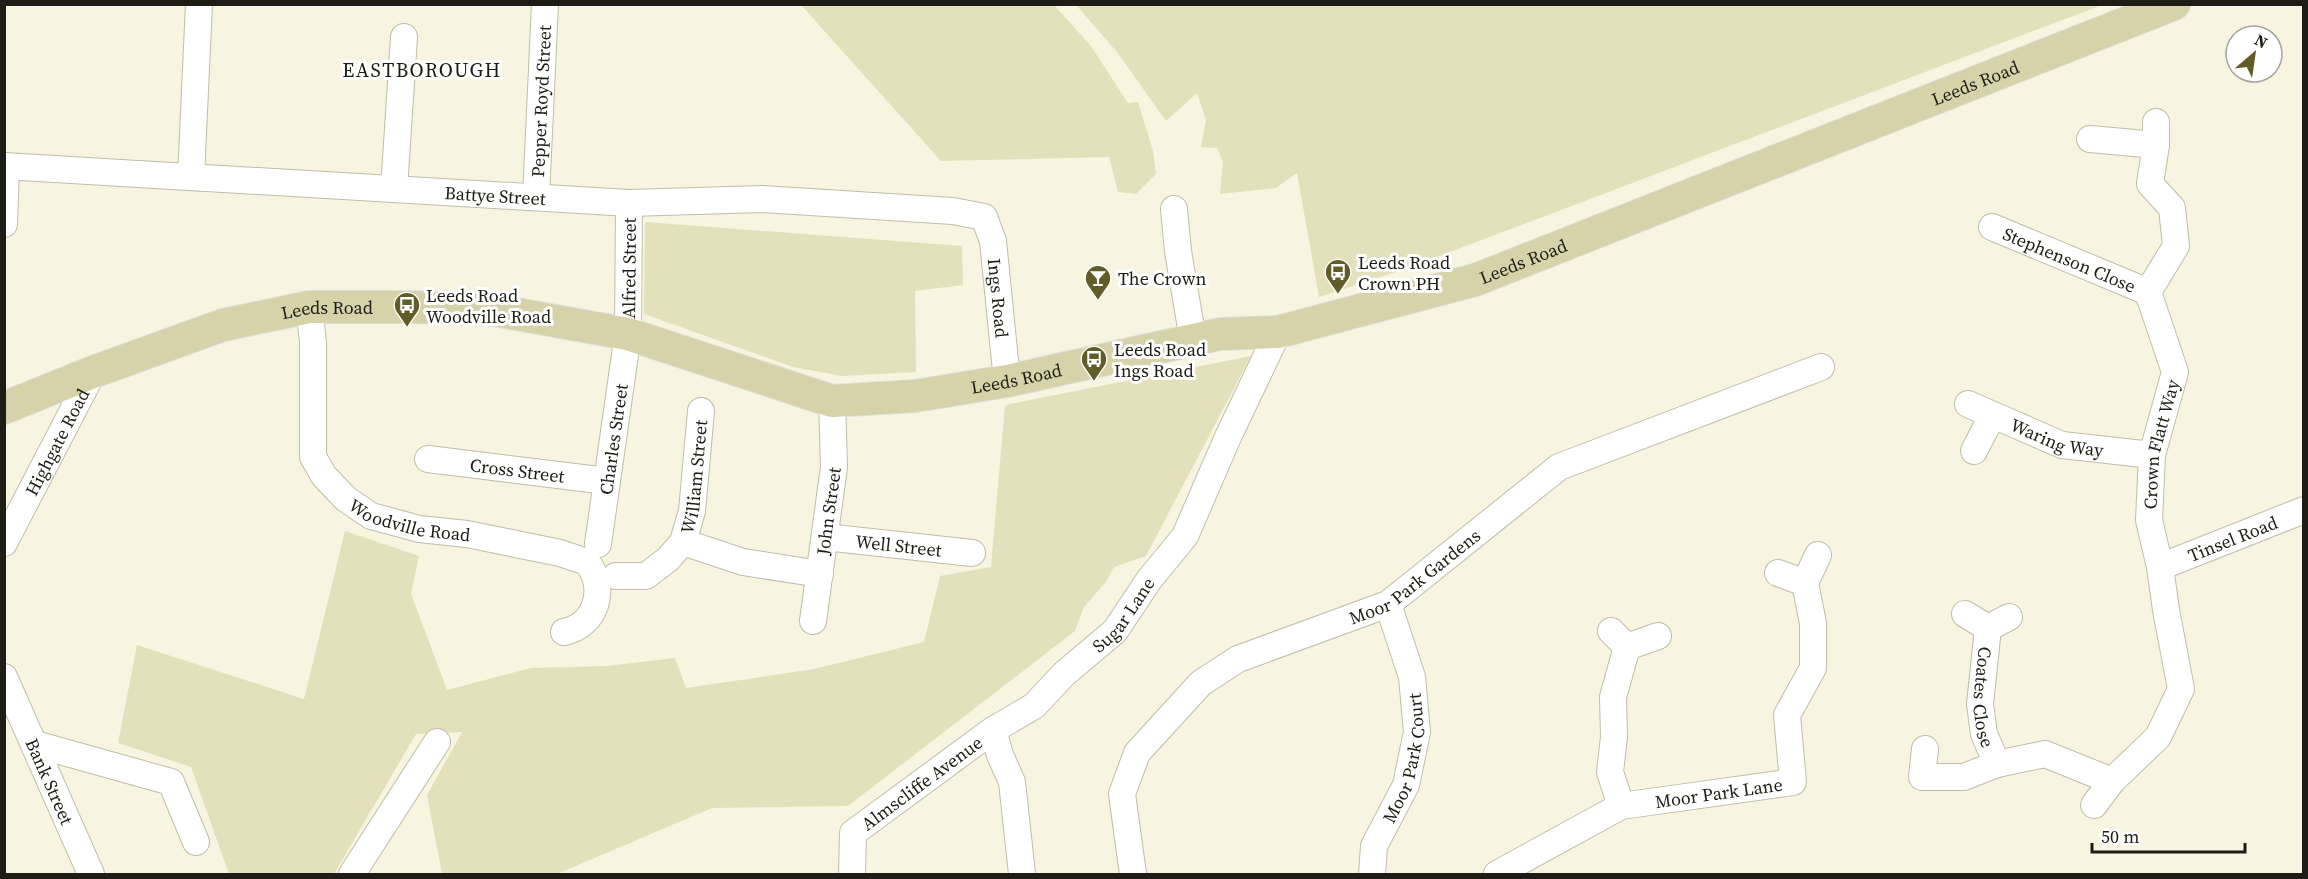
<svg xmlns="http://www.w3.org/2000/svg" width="2308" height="879" font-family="'Source Serif 4',serif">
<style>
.green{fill:#e3e0bc}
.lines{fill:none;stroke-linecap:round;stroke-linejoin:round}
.minor-casing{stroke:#bfbea9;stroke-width:28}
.major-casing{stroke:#dfdfde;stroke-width:34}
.minor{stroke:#fff;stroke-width:26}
.major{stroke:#d6d2a9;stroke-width:32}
.labels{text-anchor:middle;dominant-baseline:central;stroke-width:6;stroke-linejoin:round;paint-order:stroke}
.street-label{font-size:18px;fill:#1d1d15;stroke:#fff}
.poi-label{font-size:18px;fill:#1d1d15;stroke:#fff;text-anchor:start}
.neighbourhood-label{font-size:20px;letter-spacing:1.5px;fill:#1d1d15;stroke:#fff}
</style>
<rect width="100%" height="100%" fill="#f7f5e0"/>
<!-- green -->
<g class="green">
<polygon points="801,5 1054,5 1091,46 1128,103 1138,102 1153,151 1156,174 1136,194 1118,192 1109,157 941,161"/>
<polygon points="1076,5 2102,5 1408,268 1319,297 1297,173 1276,188 1220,194 1223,162 1217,148 1201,147 1206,120 1197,93 1166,121 1117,52"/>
<polygon points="645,222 962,246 963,285 915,291 916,372 842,376 793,367 644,314"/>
<polygon points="1251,356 1146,556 1114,567 1106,582 1084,607 1075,631 848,806 712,808 557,874 442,874 427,795 462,732 416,734 334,874 229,874 191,767 118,743 137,645 304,699 345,531 419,556 411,594 447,690 531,668 606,666 675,658 686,688 814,669 924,642 940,576 991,567 1005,405"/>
</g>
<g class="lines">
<!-- minor casing -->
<g class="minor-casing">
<g id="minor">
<polyline points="2090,139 2156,145"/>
<path id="s1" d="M4,166L629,203L762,199L953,211L984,217L993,241L1007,381"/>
<polyline points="191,177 199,4"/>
<polyline points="394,189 404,37"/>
<path id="s2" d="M536,197L545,4"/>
<polyline points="1174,209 1178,251 1193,340"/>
<polyline points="4,224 6,166"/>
<path id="s3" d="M1992,227L2148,292"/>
<path id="s4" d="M309,307L313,342V457L324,476L346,499L371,516L401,524L419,529L467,534L560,553L587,562C607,588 597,625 564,632"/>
<path id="s5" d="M1968,404L2062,445L2152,455"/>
<polyline points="1974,451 1992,416"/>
<path id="s6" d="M428,459L607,481"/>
<path id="s7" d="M825,537L972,553"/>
<polyline points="683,542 743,562 820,574"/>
<path id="s8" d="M4,543L93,372"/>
<path id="s9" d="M598,544L628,334L629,203"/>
<path id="s10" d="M2160,567L2304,510"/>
<polyline points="1778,573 1805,583"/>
<path id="s11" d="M616,576H646L668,559L683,542L692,511L701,411"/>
<polyline points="1965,614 1988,628"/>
<path id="s12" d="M2009,617L1988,628L1980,704L1984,734L1997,764L2045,754L2112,781"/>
<path id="s13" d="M813,621L834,467L832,401"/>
<polyline points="1611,631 1627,647 1658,636"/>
<path id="s14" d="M4,677L91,874"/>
<polyline points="35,744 171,782 196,842"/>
<polyline points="1925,749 1922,777 1964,777 1997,764"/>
<path id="s15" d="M2094,805L2112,781L2158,737L2181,689L2166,610L2160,567L2149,520L2152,455L2175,372L2148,292L2176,246L2172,208L2150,184L2156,145V122"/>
<polyline points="1621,806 1610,772 1614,737 1613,697 1627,647"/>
<polyline points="352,874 437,742"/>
<path id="s16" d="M852,874L853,833L993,730"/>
<path id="s17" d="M1022,874L1012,782L1000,755L993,730L1034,706L1064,674L1115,631L1149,580L1185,536L1228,437L1278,332"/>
<path id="s18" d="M1133,874L1122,794L1137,753L1201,683L1238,659L1388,604L1559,467L1821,367"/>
<path id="s19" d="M1372,874L1374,846L1406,785L1417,732L1412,677L1388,604"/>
<path id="s20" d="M1497,874L1621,806L1793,782L1787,715L1813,668V623L1805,583L1818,555"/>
</g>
</g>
<!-- major casing -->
<g class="major-casing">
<g id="major">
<path id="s21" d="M4,408L93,372L223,325L309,307H410L489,309L628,334L832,401L915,396L1007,381L1220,334L1278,332L1475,280L2174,4"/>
</g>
</g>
<!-- minor -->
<use href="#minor" class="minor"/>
<!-- major -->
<use href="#major" class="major"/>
</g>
<!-- icons -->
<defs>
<g id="bus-pin" transform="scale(1.35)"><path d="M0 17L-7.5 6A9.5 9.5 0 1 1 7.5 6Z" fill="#615c28" stroke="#fff"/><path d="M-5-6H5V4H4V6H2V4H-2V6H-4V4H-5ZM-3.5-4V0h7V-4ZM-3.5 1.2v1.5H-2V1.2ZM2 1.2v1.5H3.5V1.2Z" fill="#fff"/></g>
<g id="bar-pin" transform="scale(1.35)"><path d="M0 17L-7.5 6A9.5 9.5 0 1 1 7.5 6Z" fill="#615c28" stroke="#fff"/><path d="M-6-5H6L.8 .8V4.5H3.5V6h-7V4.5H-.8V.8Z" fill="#fff"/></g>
</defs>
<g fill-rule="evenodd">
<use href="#bus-pin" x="1338" y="272"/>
<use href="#bar-pin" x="1098" y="278"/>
<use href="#bus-pin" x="407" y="305"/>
<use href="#bus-pin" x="1094" y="359"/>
</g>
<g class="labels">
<!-- street labels -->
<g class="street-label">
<text stroke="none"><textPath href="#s21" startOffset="2052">Leeds Road</textPath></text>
<text stroke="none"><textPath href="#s2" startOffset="96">Pepper Royd Street</textPath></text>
<text stroke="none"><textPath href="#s1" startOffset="492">Battye Street</textPath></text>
<text stroke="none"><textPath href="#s3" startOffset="84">Stephenson Close</textPath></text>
<text stroke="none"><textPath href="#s21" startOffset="1566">Leeds Road</textPath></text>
<text stroke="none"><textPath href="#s9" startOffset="278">Alfred Street</textPath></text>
<text stroke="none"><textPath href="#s1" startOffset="1065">Ings Road</textPath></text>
<text stroke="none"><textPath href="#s21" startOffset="340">Leeds Road</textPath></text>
<text stroke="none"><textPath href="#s21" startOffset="1044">Leeds Road</textPath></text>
<text stroke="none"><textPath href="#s5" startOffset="96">Waring Way</textPath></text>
<text stroke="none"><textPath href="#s9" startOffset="106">Charles Street</textPath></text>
<text stroke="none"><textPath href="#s8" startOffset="114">Highgate Road</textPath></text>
<text stroke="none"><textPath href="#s15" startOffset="396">Crown Flatt Way</textPath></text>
<text stroke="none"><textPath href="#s6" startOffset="90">Cross Street</textPath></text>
<text stroke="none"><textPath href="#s11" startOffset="147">William Street</textPath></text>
<text stroke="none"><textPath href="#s13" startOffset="111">John Street</textPath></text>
<text stroke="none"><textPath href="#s4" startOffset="273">Woodville Road</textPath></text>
<text stroke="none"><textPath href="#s10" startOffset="78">Tinsel Road</textPath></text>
<text stroke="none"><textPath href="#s7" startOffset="74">Well Street</textPath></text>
<text stroke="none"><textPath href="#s18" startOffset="460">Moor Park Gardens</textPath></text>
<text stroke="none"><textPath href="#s17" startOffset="324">Sugar Lane</textPath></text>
<text stroke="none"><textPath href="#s12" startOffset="93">Coates Close</textPath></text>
<text stroke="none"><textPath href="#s19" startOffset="123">Moor Park Court</textPath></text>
<text stroke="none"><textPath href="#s14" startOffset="114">Bank Street</textPath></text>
<text stroke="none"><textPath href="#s16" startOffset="126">Almscliffe Avenue</textPath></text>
<text stroke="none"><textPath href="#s20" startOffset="240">Moor Park Lane</textPath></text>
</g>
<!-- poi labels -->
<g class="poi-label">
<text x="1358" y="262">Leeds Road<tspan x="1358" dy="21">Crown PH</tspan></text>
<text x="1118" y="278">The Crown</text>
<text x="426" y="295">Leeds Road<tspan x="426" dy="21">Woodville Road</tspan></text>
<text x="1114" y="349">Leeds Road<tspan x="1114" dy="21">Ings Road</tspan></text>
</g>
<!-- neighbourhood labels -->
<g class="neighbourhood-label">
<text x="422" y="70">EASTBOROUGH</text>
</g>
</g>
<!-- border -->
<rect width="2308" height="879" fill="none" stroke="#1d1d15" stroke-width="12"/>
<!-- north arrow -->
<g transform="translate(2254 54) rotate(29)"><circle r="28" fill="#ffffff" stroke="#a5a5a1" stroke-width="1.5"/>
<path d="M0-4.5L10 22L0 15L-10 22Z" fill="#615c28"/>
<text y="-9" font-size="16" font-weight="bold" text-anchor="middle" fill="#1d1d15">N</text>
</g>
<!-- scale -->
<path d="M2092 843v9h153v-9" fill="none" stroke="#1d1d15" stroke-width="3"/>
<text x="2101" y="843" font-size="18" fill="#1d1d15" stroke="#ffffff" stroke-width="4.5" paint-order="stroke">50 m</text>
</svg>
